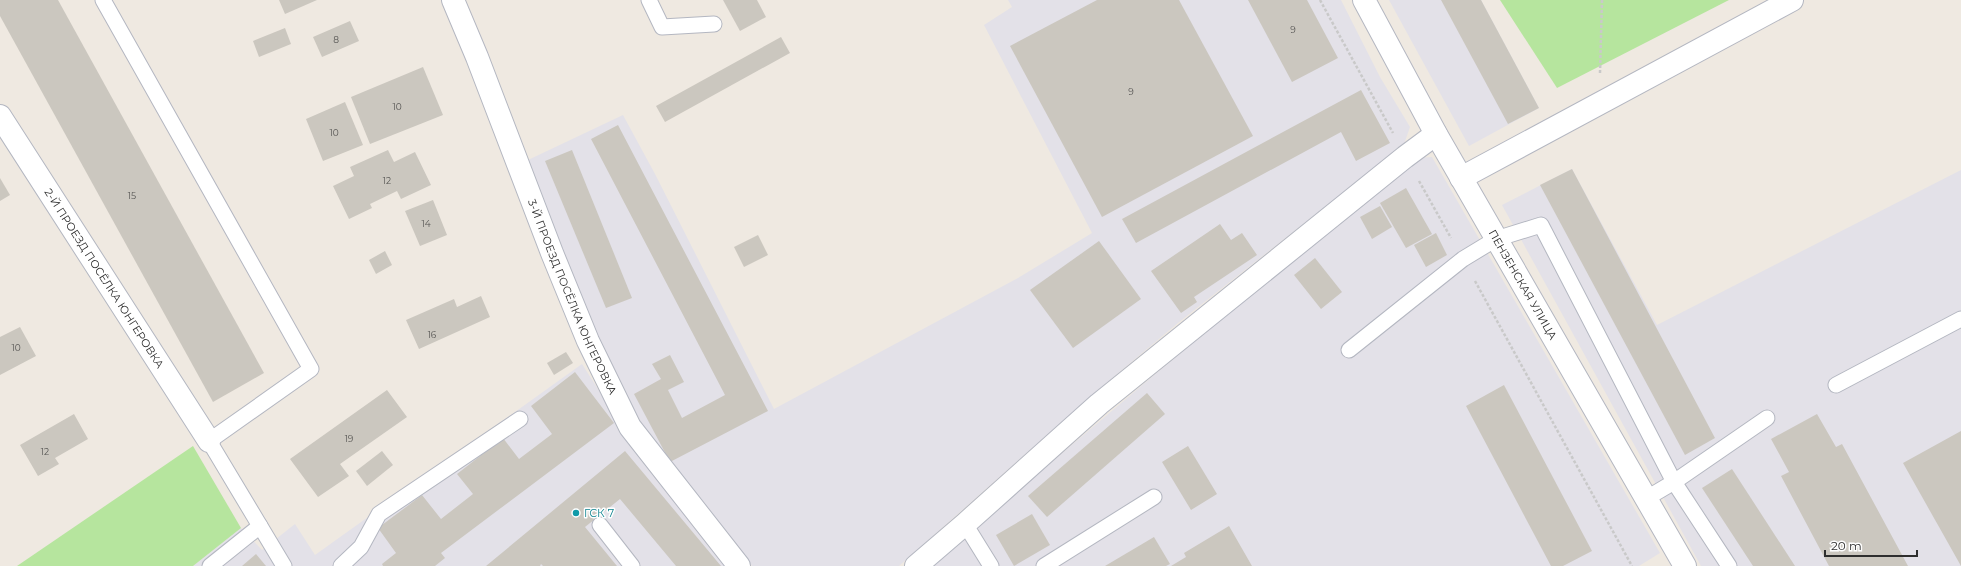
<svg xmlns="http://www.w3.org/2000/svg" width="1961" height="566" font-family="Montserrat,sans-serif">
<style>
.industrial{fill:#e3e1e8}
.green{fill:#b6e59e}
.building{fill:#cbc7bf}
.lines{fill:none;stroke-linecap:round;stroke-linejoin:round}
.service-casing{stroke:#b4b7c1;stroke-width:17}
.minor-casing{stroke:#b4b7c1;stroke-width:24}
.tertiary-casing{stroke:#b4b7c1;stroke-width:24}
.path{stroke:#c9c9c9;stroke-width:2.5;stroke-dasharray:3 2;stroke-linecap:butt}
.service{stroke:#fff;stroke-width:15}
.minor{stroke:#fff;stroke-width:22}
.tertiary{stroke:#fff;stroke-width:22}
.culture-dot{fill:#0f9aa8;stroke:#fff;stroke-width:1.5}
.labels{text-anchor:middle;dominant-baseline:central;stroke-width:3;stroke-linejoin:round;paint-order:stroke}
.number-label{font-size:9px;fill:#555452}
.street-label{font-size:11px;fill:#2e2e2e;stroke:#fff}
.culture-label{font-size:11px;fill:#0d838f;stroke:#fff;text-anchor:start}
</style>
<rect width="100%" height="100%" fill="#efe9e1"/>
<!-- industrial -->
<g class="industrial">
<polygon points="1008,0 1341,0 1380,77 1410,127 1404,144 1178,323 1092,395 899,566 752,566 670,465 633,410 601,350 528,160 623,115 655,174 774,409 1018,278 1092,233 984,25 1012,7"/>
<polygon points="1389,0 1481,0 1539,108 1469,146"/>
<polygon points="1432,157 1660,553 1639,566 929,566 1153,376 1417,158"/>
<polygon points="1572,169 1657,325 1961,170 1961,566 1701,566 1502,205"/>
<polygon points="582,364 617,419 731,566 193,566 241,528 262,550 295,524 315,555"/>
</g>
<!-- green -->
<g class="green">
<polygon points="1500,0 1729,0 1557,88"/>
<polygon points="193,446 241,528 193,566 17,566"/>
</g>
<!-- building -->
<g class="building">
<polygon points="0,0 58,0 264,373 213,402 0,16"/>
<polygon points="279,0 317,0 285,14"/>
<polygon points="723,0 757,0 766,17 740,31"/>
<polygon points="1097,0 1179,0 1253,136 1102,217 1010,46"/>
<polygon points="1248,0 1307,0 1338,58 1292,82"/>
<polygon points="1441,0 1481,0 1539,108 1508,124"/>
<polygon points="350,21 359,41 322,57 313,37"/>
<polygon points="285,28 291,44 259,57 253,41"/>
<polygon points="781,37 790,53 665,122 656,106"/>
<polygon points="423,67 443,115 370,144 351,97"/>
<polygon points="1361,90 1390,143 1356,161 1341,132 1136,243 1122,219"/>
<polygon points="345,102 363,145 323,161 306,119"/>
<polygon points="618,125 768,411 670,462 634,394 661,379 652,364 670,355 684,382 668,390 682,418 725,395 591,139"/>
<polygon points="388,150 394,162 415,152 431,185 401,199 397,191 370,204 372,208 349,219 333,186 354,176 350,167"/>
<polygon points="572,150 632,298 606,308 545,161"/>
<polygon points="1572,169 1715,438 1685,455 1540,185"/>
<polygon points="0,178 10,195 0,201"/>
<polygon points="1406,188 1432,234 1406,248 1380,203"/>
<polygon points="433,200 447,235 420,246 405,211"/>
<polygon points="1380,206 1392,227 1372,239 1360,217"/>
<polygon points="1220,224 1231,240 1242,233 1257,255 1194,297 1197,302 1181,313 1151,271"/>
<polygon points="1436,233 1447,255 1426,267 1414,245"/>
<polygon points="758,235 768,255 744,267 734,247"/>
<polygon points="1099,241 1141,299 1073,348 1030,290"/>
<polygon points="385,251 392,265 376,274 369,260"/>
<polygon points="1315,258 1342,292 1321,309 1294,275"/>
<polygon points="481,296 490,317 419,349 406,320 454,299 457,307"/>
<polygon points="20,327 36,356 0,375 0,337"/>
<polygon points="566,352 573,363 554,375 547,363"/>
<polygon points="575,372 614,423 441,553 445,558 435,566 383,566 382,564 396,553 378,528 422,495 441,519 473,494 457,474 503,438 519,459 552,434 531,406"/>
<polygon points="1504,385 1592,551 1563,566 1551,566 1466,406"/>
<polygon points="387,390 407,417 340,464 349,476 318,497 290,459"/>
<polygon points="1147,393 1165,414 1047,517 1028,496"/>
<polygon points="74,414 88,439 55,458 59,464 38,476 20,445"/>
<polygon points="1817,414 1836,447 1842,444 1908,566 1829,566 1781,476 1789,472 1771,439"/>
<polygon points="1961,431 1961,566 1903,463"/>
<polygon points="1188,446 1217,494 1191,510 1162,462"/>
<polygon points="382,451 393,465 367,486 356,471"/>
<polygon points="625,451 721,566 676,566 620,499 585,527 617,566 543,566 541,564 540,566 486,566"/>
<polygon points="1732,469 1795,566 1753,566 1702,488"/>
<polygon points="1032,514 1050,545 1014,566 996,535"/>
<polygon points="1229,526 1252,566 1171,566 1186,557 1184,553"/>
<polygon points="1154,537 1170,564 1166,566 1105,566"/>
<polygon points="256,554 266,566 242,566"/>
</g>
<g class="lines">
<!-- service casing -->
<g class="service-casing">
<g id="service">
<polyline points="103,0 311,369 209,441 284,566"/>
<polyline points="649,0 662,27 714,24"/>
<polyline points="1349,350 1463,259 1496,239 1541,225 1674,482 1729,566"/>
<polyline points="1836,385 1961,319"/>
<polyline points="1647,498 1674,482 1767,418"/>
<polyline points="965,524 991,566"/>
<polyline points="600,525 632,566"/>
<polyline points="210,566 260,526"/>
<polyline points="341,566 361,547 379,514 520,419"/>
<polyline points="1044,566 1154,497"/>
</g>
</g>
<!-- minor casing -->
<g class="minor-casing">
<g id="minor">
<path id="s1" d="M453,0L477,57L552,253L588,341L630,427L739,566"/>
<path id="s2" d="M0,116L209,441"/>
<polyline points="1461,178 1792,0"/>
<polyline points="916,566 965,524 1099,404 1405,157 1436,134"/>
</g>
</g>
<!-- tertiary casing -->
<g class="tertiary-casing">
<g id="tertiary">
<path id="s3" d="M1364,0L1436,134L1685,566"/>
</g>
</g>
<!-- path -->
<g class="path">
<polyline points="1320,0 1393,133"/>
<polyline points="1600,73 1602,0"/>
<polyline points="1419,181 1451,238"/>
<polyline points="1475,281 1632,566"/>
</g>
<!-- service -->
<use href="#service" class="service"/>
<!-- minor -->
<use href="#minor" class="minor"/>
<!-- tertiary -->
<use href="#tertiary" class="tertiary"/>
</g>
<!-- markers -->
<circle class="culture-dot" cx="576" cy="513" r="4"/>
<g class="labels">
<!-- number labels -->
<g class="number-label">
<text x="1293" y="29">9</text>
<text x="336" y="39">8</text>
<text x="1131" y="91">9</text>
<text x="397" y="106">10</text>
<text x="334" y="132">10</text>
<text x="387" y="180">12</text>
<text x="132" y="195">15</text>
<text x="426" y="223">14</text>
<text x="432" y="334">16</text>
<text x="16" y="347">10</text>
<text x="349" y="438">19</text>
<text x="45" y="451">12</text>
</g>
<!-- street labels -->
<g class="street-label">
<text stroke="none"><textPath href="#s2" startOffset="193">2-Й ПРОЕЗД ПОСЁЛКА ЮНГЕРОВКА</textPath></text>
<text stroke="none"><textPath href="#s3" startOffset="326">ПЕНЗЕНСКАЯ УЛИЦА</textPath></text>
<text stroke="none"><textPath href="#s1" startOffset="320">3-Й ПРОЕЗД ПОСЁЛКА ЮНГЕРОВКА</textPath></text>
</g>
<!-- culture labels -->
<g class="culture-label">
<text x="584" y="513">ГСК 7</text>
</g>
</g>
<!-- scale -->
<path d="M1825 550v6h92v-6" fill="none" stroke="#2e2e2e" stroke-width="2"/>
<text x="1831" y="550" font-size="12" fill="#2e2e2e" stroke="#ffffff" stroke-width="3" paint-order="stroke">20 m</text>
</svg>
